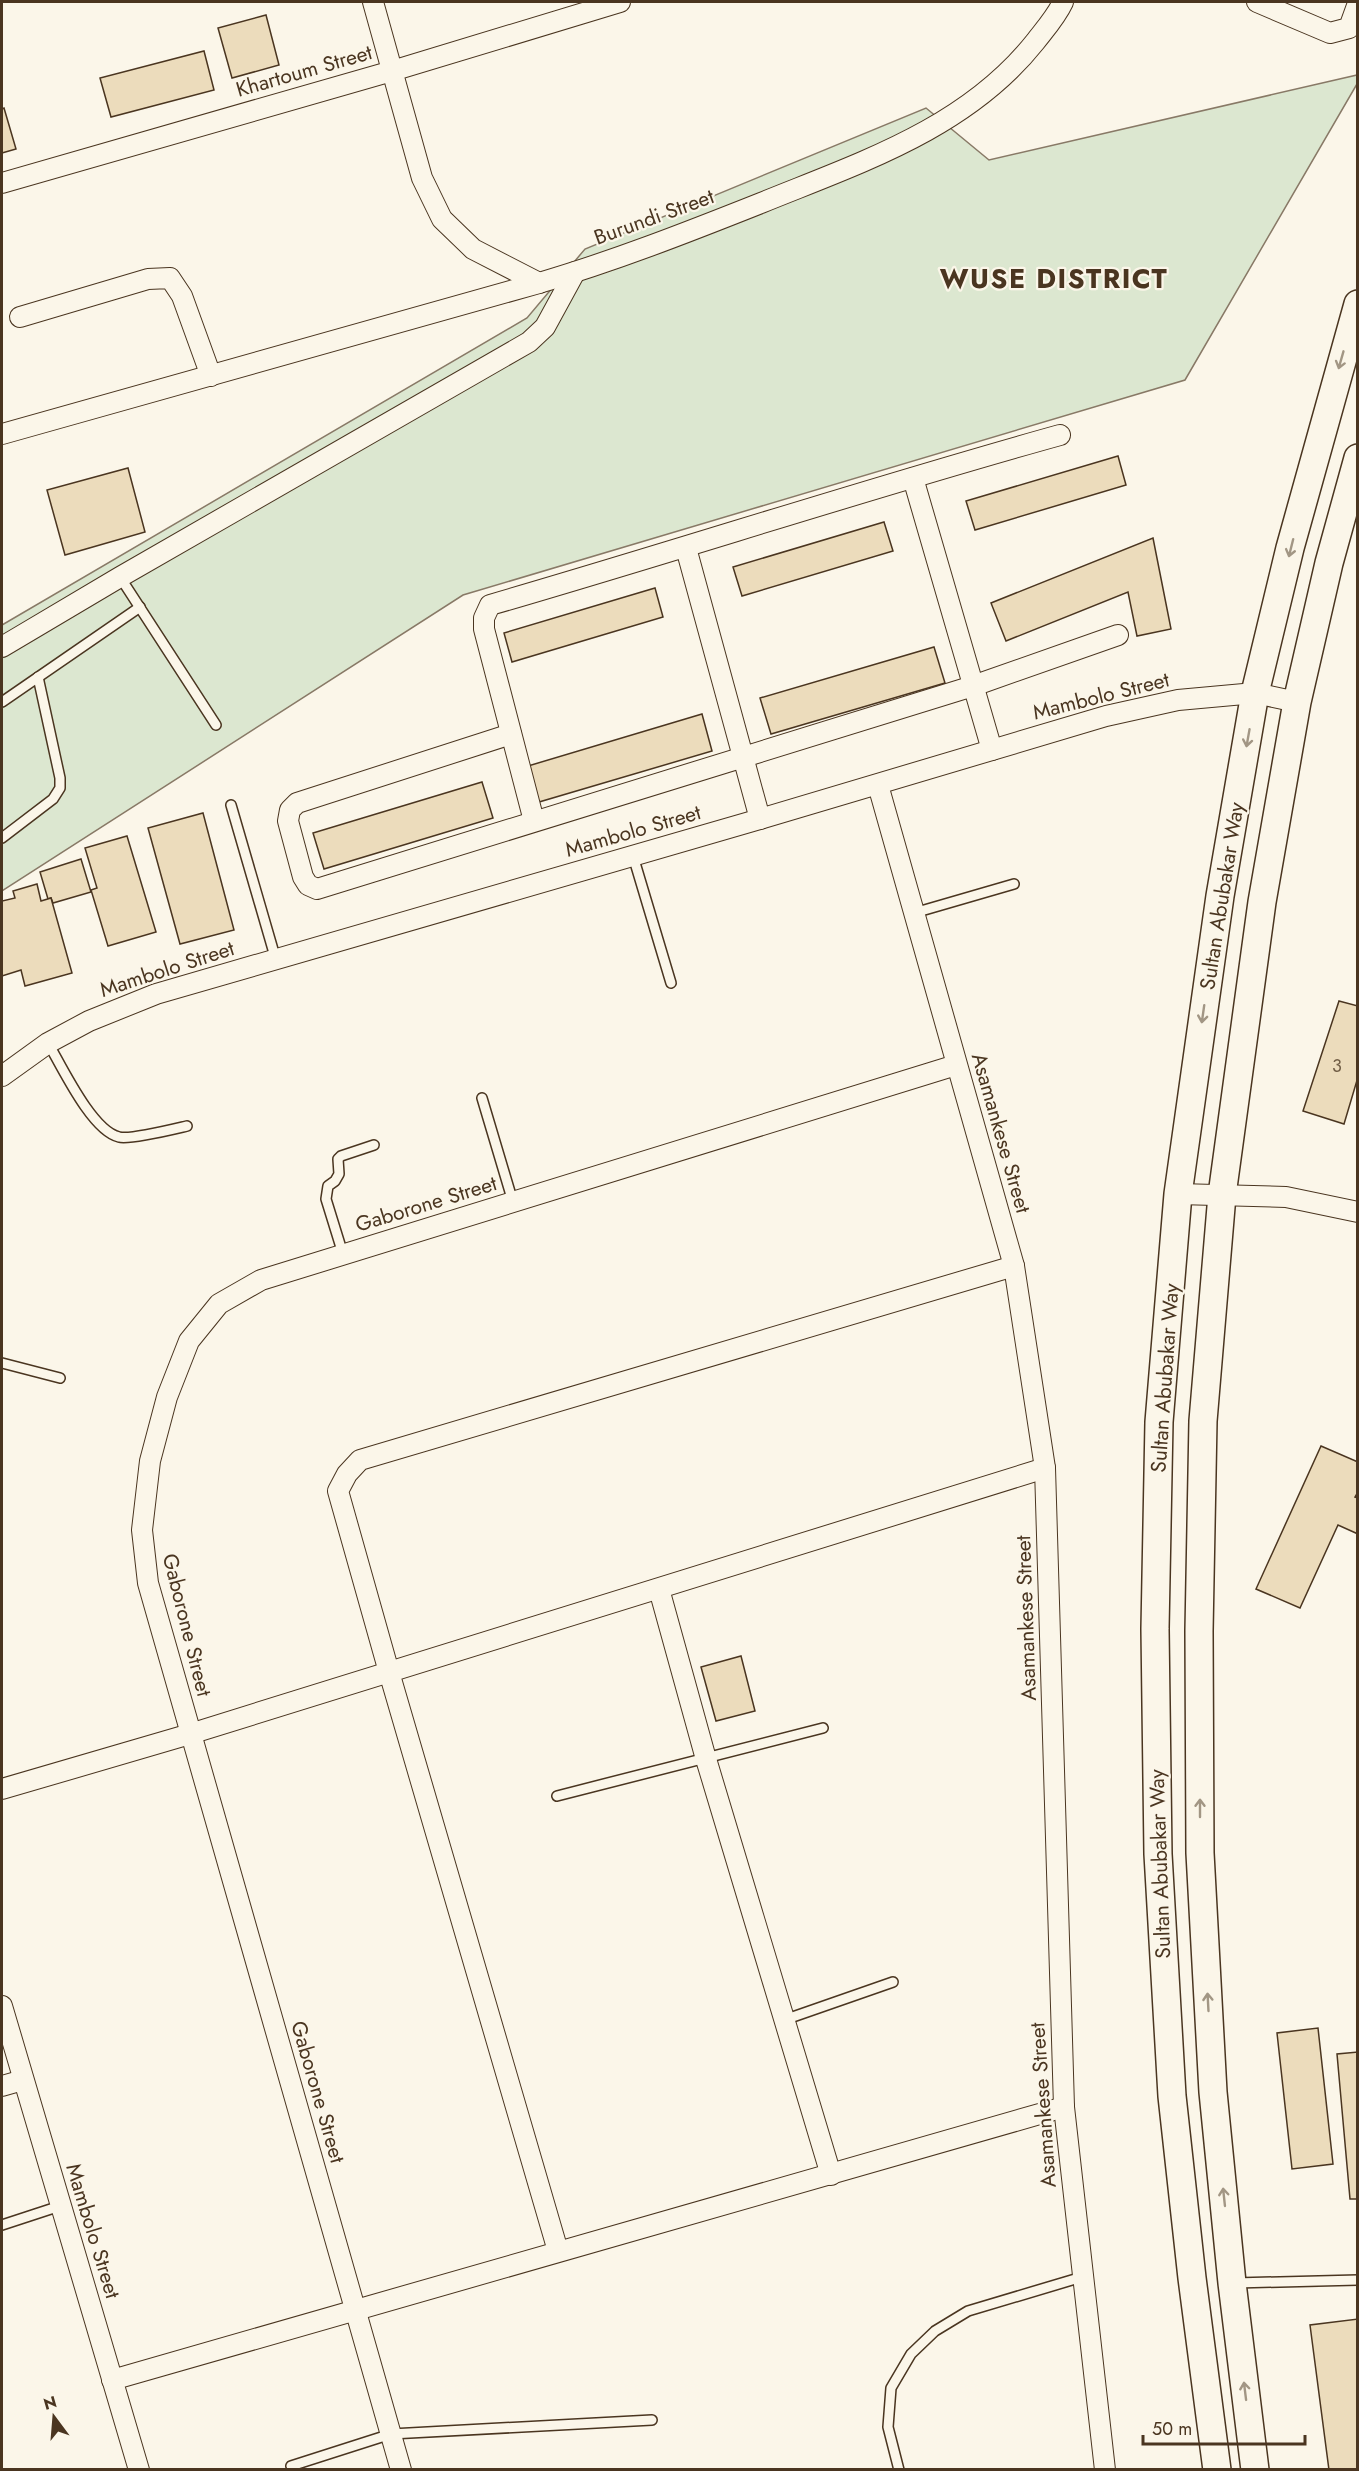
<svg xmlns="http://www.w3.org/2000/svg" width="1359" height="2471" font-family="Jost,sans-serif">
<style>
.green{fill:#dce7d0;stroke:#887966;stroke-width:1.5}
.building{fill:#ecdcbc;stroke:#4a3520;stroke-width:1.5}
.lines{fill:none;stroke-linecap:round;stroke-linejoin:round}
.lane-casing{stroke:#4a3520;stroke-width:12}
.street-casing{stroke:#4a3520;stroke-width:22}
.secondary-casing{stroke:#4a3520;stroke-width:30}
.lane{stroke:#fbf6e9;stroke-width:9}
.street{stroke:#fbf6e9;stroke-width:20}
.secondary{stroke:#fbf6e9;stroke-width:27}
.oneway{stroke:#a29684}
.labels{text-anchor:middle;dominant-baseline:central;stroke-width:4.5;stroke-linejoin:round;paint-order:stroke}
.number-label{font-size:18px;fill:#725f47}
.street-label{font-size:21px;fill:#4a3520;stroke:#fbf6e9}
.district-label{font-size:27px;font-weight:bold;letter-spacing:1.5px;fill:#4a3520;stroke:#fbf6e9}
</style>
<rect width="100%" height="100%" fill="#fbf6e9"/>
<!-- green -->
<polygon class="green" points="1357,75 1357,84 1185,380 463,595 2,891 2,625 527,318 585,249 926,108 989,160"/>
<!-- building -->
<g class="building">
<polygon points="266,15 279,65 232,78 218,28"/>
<polygon points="204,51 214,90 111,117 100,78"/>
<polygon points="4,108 16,149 2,153 2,109"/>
<polygon points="1118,456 1126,485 975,530 966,501"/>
<polygon points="128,468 145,532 65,555 47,490"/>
<polygon points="884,522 893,551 742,596 733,567"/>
<polygon points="1153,538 1171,629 1137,636 1128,592 1006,641 991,603"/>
<polygon points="655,588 663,617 512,662 504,633"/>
<polygon points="934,647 945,683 771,734 760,698"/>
<polygon points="702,714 712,751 539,802 528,766"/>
<polygon points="482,782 493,818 324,869 313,833"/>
<polygon points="203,813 234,930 180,944 148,828"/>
<polygon points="127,836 156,932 108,946 91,890 97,888 85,848"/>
<polygon points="81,859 91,892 53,903 51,898 48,899 40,872"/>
<polygon points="37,884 41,901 51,898 72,973 25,986 21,970 2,976 2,901 15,898 13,891"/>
<polygon points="1339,1001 1358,1006 1358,1077 1344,1124 1303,1111"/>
<polygon points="1321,1446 1358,1462 1358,1492 1355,1497 1358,1498 1358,1534 1338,1525 1300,1608 1256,1589"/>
<polygon points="741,1656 755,1711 716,1721 701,1667"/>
<polygon points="1318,2028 1333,2164 1292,2169 1277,2033"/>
<polygon points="1358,2052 1358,2199 1350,2199 1337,2054"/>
<polygon points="1358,2319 1358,2470 1329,2470 1310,2325"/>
</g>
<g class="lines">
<!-- lane casing -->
<g class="lane-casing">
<g id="lane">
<polyline points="120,577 216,725"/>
<polyline points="2,702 140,607"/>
<polyline points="231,805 276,960"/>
<polyline points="2,838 53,799 60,788 60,778 38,677"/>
<polyline points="633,856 671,983"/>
<polyline points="914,913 1014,884"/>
<path d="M48,1043C62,1067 92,1131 119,1137C130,1140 174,1129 187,1126"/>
<polyline points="482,1098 513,1202"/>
<polyline points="343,1254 326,1199 328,1186 335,1181 339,1174 338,1159 341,1156 374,1145"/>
<polyline points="2,1363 60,1378"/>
<polyline points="557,1796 823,1728"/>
<polyline points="784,2020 893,1982"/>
<polyline points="2,2225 60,2206"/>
<polyline points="1235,2283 1358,2280"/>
<polyline points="291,2466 391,2434 652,2420"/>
<polyline points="899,2470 888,2427 891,2388 911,2354 935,2331 968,2311 1082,2277"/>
</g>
</g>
<!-- street casing -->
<g class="street-casing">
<g id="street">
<path d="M373,2L422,178L442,219L473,249L539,283C614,261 688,232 761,203C859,163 966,129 1035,42C1045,29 1056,17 1063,2"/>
<polyline points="1257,2 1330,33 1349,28 1358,3"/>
<polyline points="2,183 392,71 620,2"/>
<polyline points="20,317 148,279 170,278 182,296 211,376"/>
<polyline points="2,434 539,283"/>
<polyline points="913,478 992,750"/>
<polyline points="686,548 760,819"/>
<polyline points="2,647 120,577 529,342 545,327 575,272"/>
<polyline points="511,734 297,803 290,810 288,821 303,877 308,885 317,889 973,686 1118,635"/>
<polyline points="878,785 1014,1266 1045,1468 1064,2107 1105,2470"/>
<path d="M534,821L484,629V618L490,605C680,550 869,488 1060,435"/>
<polyline points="2,1076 48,1043 89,1021 156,994 760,819 1106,716 1178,700 1255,693 1297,702"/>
<polyline points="1178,1194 1286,1197 1358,1212"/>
<polyline points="659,1589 706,1759 831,2175"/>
<polyline points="2,1789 190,1734 1045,1468"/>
<polyline points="2,2006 139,2470"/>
<polyline points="2,2086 23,2080"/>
<polyline points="558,2251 389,1672 338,1491 347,1474 360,1460 1014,1266"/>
<polyline points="112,2380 1064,2107"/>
<polyline points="401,2470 148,1583 142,1530 150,1461 167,1397 189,1341 219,1304 261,1280 956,1065"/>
</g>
</g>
<!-- secondary casing -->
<g class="secondary-casing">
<g id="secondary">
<polyline points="1217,2470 1192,2278 1172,2096 1158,1854 1155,1629 1159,1422 1178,1194 1220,896 1255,693 1290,548 1358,304"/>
<polyline points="1255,2470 1232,2283 1213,2092 1200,1853 1199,1631 1203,1421 1222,1195 1262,902 1297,702 1329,563 1358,458"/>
</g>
</g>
<!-- lane -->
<use href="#lane" class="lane"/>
<!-- street -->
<use href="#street" class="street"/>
<!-- secondary -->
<use href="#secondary" class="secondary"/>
</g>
<!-- one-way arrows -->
<defs><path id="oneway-shaft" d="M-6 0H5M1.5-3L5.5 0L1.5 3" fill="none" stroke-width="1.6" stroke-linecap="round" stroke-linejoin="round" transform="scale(1.5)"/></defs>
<g class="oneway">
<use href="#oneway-shaft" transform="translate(1341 360) rotate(106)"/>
<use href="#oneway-shaft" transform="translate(1291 548) rotate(104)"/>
<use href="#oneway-shaft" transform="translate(1248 738) rotate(100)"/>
<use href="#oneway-shaft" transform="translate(1203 1014) rotate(98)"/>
<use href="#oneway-shaft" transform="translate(1200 1808) rotate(-90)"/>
<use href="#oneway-shaft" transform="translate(1208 2002) rotate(-93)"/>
<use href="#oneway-shaft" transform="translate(1224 2197) rotate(-96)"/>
<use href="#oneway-shaft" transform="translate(1245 2391) rotate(-97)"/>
</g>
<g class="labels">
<!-- number labels -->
<g class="number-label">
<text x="1337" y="1066">3</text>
</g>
<!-- street labels -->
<g class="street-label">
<text transform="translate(304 71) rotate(-16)">Khartoum Street</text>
<text transform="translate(654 217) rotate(-20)">Burundi Street</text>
<text transform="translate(1101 696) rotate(-14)">Mambolo Street</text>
<text transform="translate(633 831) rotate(-16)">Mambolo Street</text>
<text transform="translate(1222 896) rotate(-81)">Sultan Abubakar Way</text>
<text transform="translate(167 969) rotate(-18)">Mambolo Street</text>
<text transform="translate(1001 1133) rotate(74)">Asamankese Street</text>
<text transform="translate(426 1204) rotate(-17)">Gaborone Street</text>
<text transform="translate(1165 1378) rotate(-86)">Sultan Abubakar Way</text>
<text transform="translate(1026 1618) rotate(-92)">Asamankese Street</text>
<text transform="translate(187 1625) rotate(76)">Gaborone Street</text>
<text transform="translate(1160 1864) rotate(-92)">Sultan Abubakar Way</text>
<text transform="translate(318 2092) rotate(74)">Gaborone Street</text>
<text transform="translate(1043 2105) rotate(-94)">Asamankese Street</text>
<text transform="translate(93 2231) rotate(73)">Mambolo Street</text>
</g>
<!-- district labels -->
<g class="district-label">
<text x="1054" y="278">WUSE DISTRICT</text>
</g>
</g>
<!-- border -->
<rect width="1359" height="2471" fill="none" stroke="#4a3520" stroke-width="6"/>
<!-- north arrow -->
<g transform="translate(54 2417) rotate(344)" stroke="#fbf6e9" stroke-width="4.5" paint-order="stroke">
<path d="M0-4.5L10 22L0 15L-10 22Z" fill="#4a3520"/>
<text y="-9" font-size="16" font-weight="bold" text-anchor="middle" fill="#4a3520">N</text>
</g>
<!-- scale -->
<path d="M1143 2435v9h162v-9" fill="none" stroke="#4a3520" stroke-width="3"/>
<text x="1152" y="2435" font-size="18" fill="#4a3520" stroke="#fbf6e9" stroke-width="4.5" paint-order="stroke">50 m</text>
</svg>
